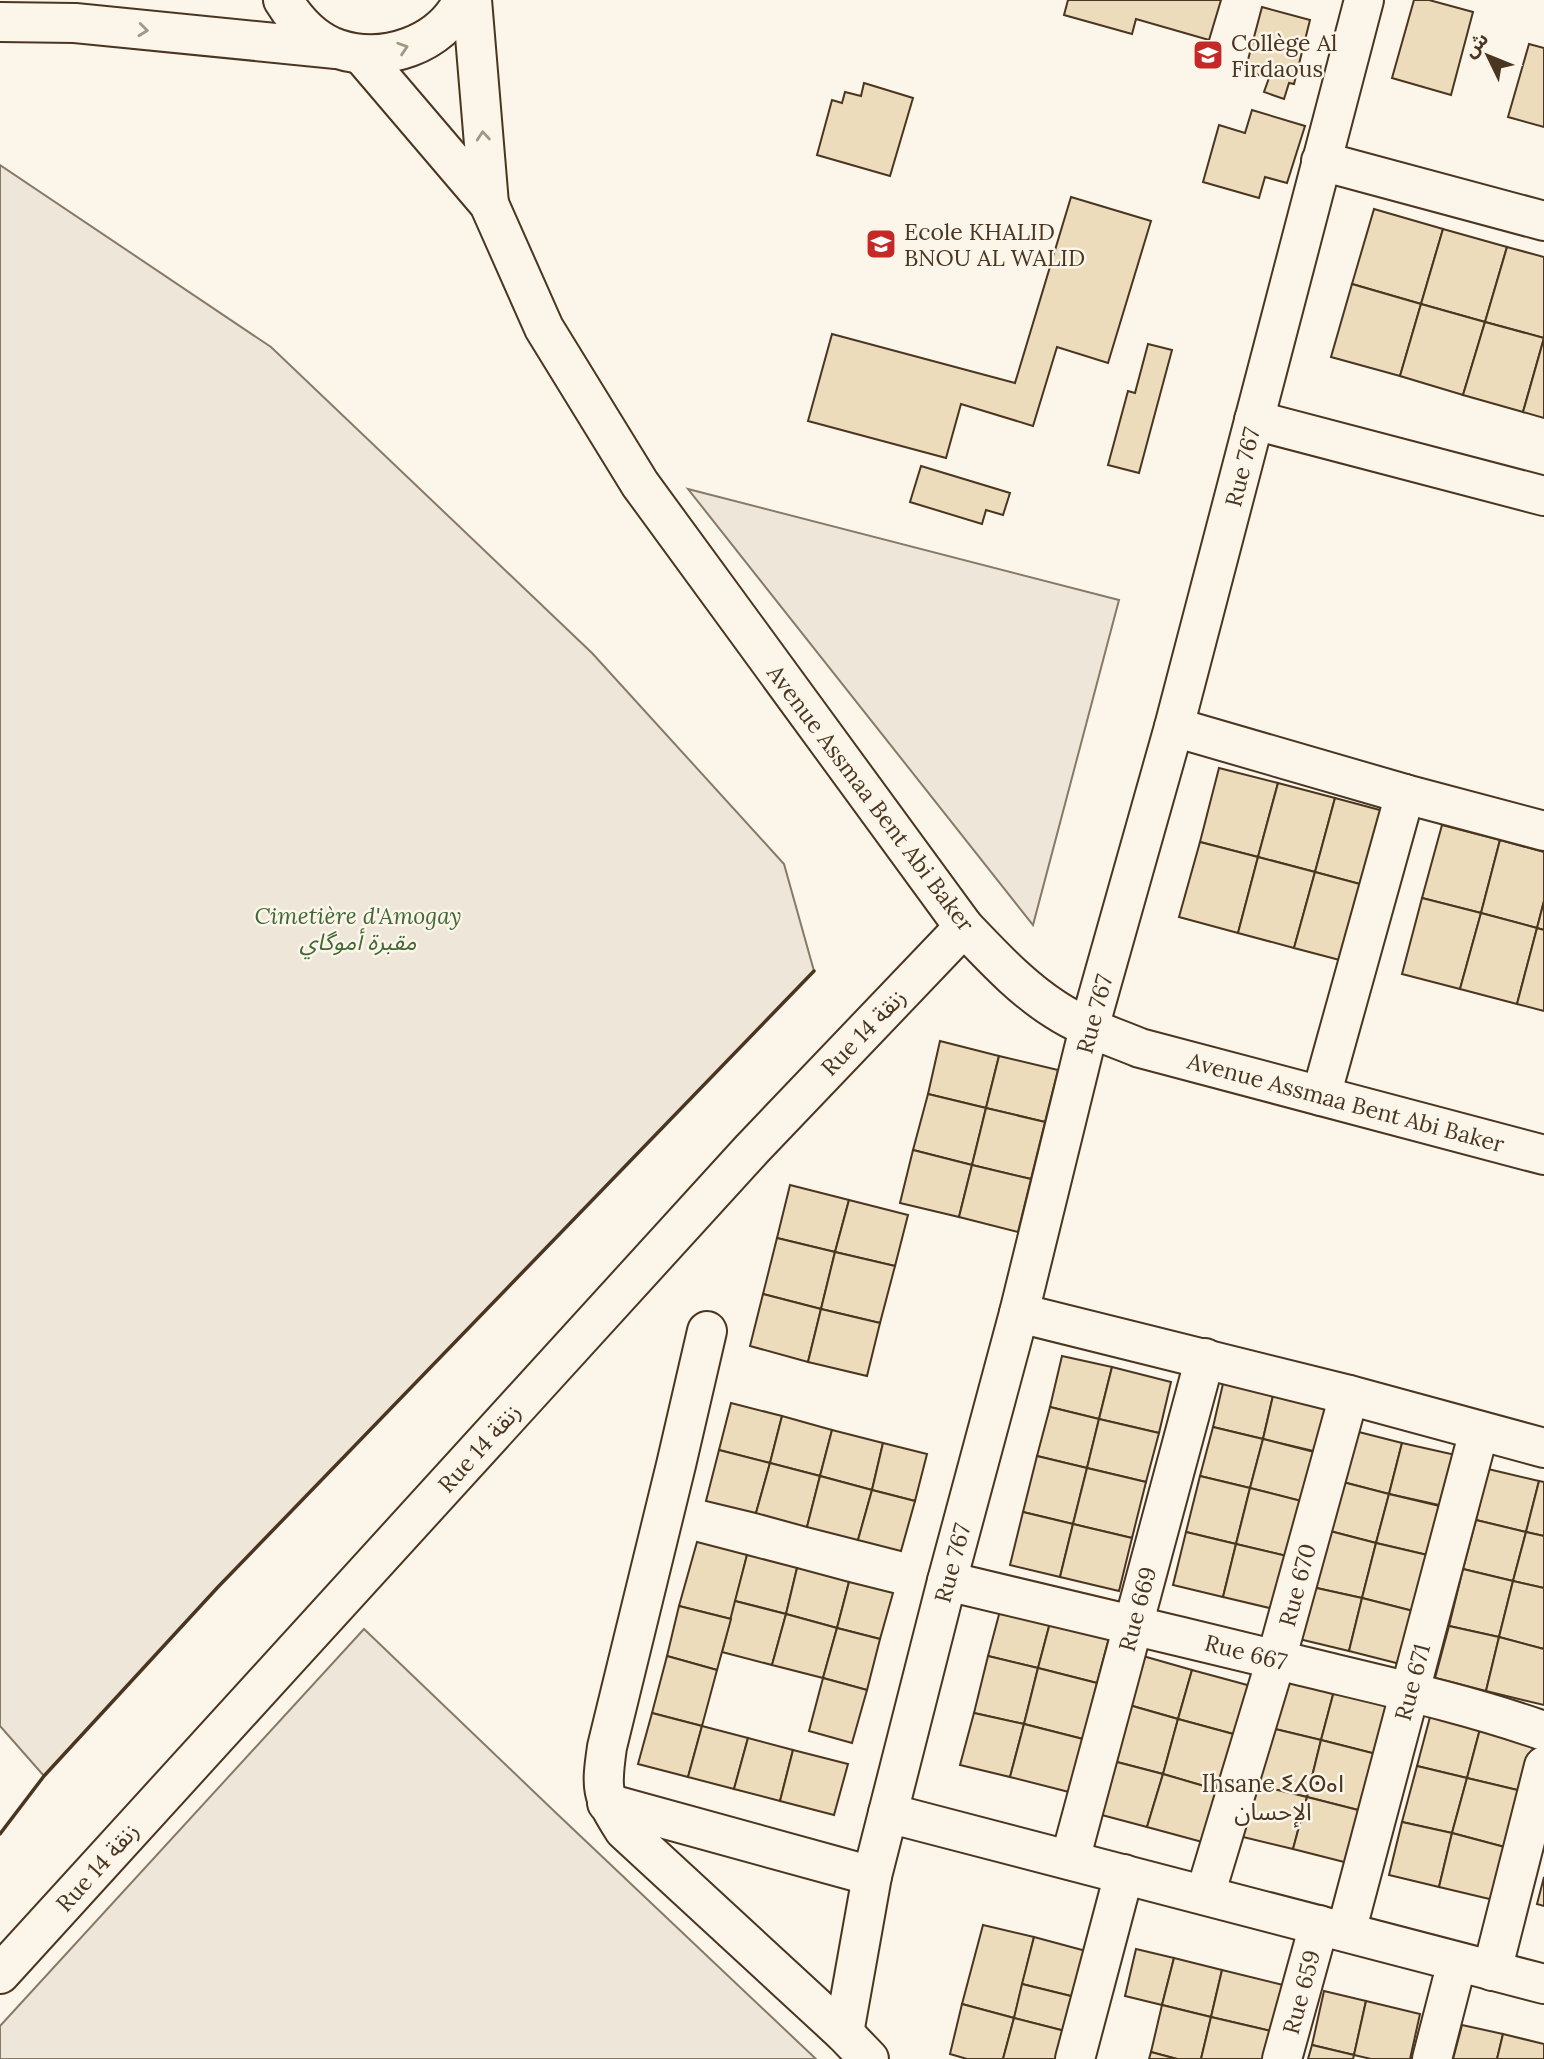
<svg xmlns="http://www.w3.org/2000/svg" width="1544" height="2059" font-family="Lora,'Noto Sans Arabic','Noto Sans Tifinagh',serif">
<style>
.green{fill:#ede6d9;stroke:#887966;stroke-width:2}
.building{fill:#ecdcbc;stroke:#4a3520;stroke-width:2}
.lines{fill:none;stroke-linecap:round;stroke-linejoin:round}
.street-casing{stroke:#4a3520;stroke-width:42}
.street{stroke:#fbf6e9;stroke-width:38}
.wall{stroke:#4a3520;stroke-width:3.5}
.oneway{stroke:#a29684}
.labels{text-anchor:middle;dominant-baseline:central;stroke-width:5;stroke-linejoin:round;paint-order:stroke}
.poi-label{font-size:23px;fill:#4a3520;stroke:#fbf6e9;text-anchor:start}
.street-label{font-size:23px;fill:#4a3520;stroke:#fbf6e9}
.park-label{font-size:23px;font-style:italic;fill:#436837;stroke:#fbf6e9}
.neighbourhood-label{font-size:24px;fill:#4a3520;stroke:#fbf6e9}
</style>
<rect width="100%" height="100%" fill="#fbf6e9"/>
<!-- green -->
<g class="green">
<polygon points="0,165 271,347 592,653 784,864 814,971 218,1587 44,1776 0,1726"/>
<polygon points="688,489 1119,600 1033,925"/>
<polygon points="364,1629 554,1811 816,2059 0,2059 0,2026"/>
</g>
<!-- building -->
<g class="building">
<polygon points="1068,0 1221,0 1209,40 1136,19 1132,34 1064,15"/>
<polygon points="1414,0 1429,0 1473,12 1451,95 1392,78"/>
<polygon points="1262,7 1310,20 1294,84 1289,83 1284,99 1264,92 1269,78 1245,71"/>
<polygon points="1529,44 1544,48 1544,127 1508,117"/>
<polygon points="864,83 913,98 890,176 817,155 832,100 842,103 845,92 861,96"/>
<polygon points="1252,110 1305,126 1287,183 1265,177 1259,198 1203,182 1219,125 1245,133"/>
<polygon points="1071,197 1151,221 1108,363 1057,347 1033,426 961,404 946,458 808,421 832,334 1015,383"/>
<polygon points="1374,209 1443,229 1421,304 1352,284"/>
<polygon points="1443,229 1507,247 1485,322 1421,304"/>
<polygon points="1507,247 1544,257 1544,338 1485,322"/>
<polygon points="1352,284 1421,304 1400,376 1331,357"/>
<polygon points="1421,304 1485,322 1463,395 1400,376"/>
<polygon points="1485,322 1544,338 1523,412 1463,395"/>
<polygon points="1544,338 1544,418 1523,412"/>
<polygon points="1148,344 1172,350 1139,473 1108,465 1128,391 1135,393"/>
<polygon points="921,466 1010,493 1003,515 986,510 982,524 910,502"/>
<polygon points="1219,768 1278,783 1258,857 1200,842"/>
<polygon points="1278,783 1335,798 1315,872 1258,857"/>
<polygon points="1335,798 1391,813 1371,887 1315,872"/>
<polygon points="1442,825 1500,840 1481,913 1422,898"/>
<polygon points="1500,840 1544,852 1544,901 1537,928 1481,913"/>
<polygon points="1200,842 1258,857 1238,933 1179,917"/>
<polygon points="1258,857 1315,872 1294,948 1238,933"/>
<polygon points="1315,872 1371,887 1351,963 1294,948"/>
<polygon points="1422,898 1481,913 1460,989 1402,974"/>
<polygon points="1544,901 1544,930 1537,928"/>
<polygon points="1481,913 1537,928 1517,1004 1460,989"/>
<polygon points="1537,928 1544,930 1544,1011 1517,1004"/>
<polygon points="940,1041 999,1056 986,1108 928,1094"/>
<polygon points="999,1056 1058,1070 1045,1122 986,1108"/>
<polygon points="928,1094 986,1108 972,1165 913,1150"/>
<polygon points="986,1108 1045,1122 1031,1179 972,1165"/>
<polygon points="913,1150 972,1165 959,1217 900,1203"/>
<polygon points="972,1165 1031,1179 1018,1232 959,1217"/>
<polygon points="790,1185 849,1200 835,1252 777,1238"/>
<polygon points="849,1200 908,1215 895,1266 835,1252"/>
<polygon points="777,1238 835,1252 821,1309 763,1294"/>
<polygon points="835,1252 895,1266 880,1323 821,1309"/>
<polygon points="763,1294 821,1309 808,1362 750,1346"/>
<polygon points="821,1309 880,1323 867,1376 808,1362"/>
<polygon points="1062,1356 1112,1367 1099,1419 1050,1407"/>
<polygon points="1112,1367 1171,1382 1159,1433 1099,1419"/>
<polygon points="1225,1375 1275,1387 1263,1439 1213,1427"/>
<polygon points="1275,1387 1334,1402 1322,1453 1263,1439"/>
<polygon points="731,1403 782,1416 770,1463 719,1450"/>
<polygon points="1050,1407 1099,1419 1087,1468 1037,1456"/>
<polygon points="782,1416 832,1430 820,1476 770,1463"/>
<polygon points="1099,1419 1159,1433 1146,1482 1087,1468"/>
<polygon points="1213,1427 1263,1439 1250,1488 1200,1476"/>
<polygon points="832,1430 883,1443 872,1490 820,1476"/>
<polygon points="1351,1430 1402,1443 1389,1494 1339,1481"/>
<polygon points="1263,1439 1322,1454 1309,1503 1250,1488"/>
<polygon points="883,1443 927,1454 915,1501 872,1490"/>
<polygon points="1402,1443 1460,1456 1448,1507 1389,1494"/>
<polygon points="719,1450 770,1463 756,1513 706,1501"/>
<polygon points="1037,1456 1087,1468 1073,1524 1023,1512"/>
<polygon points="770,1463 820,1476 807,1527 756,1513"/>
<polygon points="1087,1468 1146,1482 1132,1538 1073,1524"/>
<polygon points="1488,1469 1539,1481 1526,1532 1476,1520"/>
<polygon points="820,1476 872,1490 858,1540 807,1527"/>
<polygon points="1200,1476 1250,1488 1236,1544 1186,1532"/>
<polygon points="1339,1481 1389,1494 1376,1543 1326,1530"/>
<polygon points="1539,1481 1544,1482 1544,1536 1526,1532"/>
<polygon points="1250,1488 1309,1503 1295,1558 1236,1544"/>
<polygon points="872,1490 915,1501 901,1551 858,1540"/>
<polygon points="1389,1494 1448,1508 1436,1557 1376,1543"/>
<polygon points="1023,1512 1073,1524 1060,1577 1010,1565"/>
<polygon points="1476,1520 1526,1532 1513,1581 1463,1569"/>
<polygon points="1073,1524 1132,1538 1119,1591 1060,1577"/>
<polygon points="1326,1530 1376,1543 1362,1598 1312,1587"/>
<polygon points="1186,1532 1236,1544 1223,1597 1173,1585"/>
<polygon points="1526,1532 1544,1536 1544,1588 1513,1581"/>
<polygon points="697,1542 747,1555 731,1619 679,1606"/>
<polygon points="1376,1543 1436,1557 1421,1613 1362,1598"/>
<polygon points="1236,1544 1295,1558 1282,1611 1223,1597"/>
<polygon points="747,1555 797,1568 786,1614 735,1601"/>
<polygon points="797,1568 849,1582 837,1628 786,1614"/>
<polygon points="1463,1569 1513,1581 1499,1637 1449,1626"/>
<polygon points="1513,1581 1544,1588 1544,1649 1499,1637"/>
<polygon points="849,1582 893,1593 880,1639 837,1628"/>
<polygon points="1312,1587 1362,1598 1349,1651 1299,1639"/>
<polygon points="1362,1598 1421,1613 1408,1666 1349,1651"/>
<polygon points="735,1601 786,1614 772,1665 722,1652"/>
<polygon points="679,1606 731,1619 717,1670 667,1656"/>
<polygon points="1001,1607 1051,1619 1038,1668 988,1656"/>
<polygon points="786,1614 837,1628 823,1678 772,1665"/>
<polygon points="1051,1619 1110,1634 1097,1683 1038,1668"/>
<polygon points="1449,1626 1499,1637 1486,1691 1435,1678"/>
<polygon points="837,1628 880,1639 867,1690 823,1678"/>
<polygon points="1499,1637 1544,1649 1544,1705 1486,1691"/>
<polygon points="667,1656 717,1670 702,1726 652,1713"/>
<polygon points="988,1656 1038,1668 1024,1724 974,1713"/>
<polygon points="1143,1656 1192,1670 1178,1719 1129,1705"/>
<polygon points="1038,1668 1097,1683 1083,1739 1024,1724"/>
<polygon points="1192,1670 1251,1686 1237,1735 1178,1719"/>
<polygon points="823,1678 867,1690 852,1743 809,1731"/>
<polygon points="1284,1679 1334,1691 1321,1740 1271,1728"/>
<polygon points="1334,1691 1393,1706 1380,1755 1321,1740"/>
<polygon points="1129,1705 1178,1719 1163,1774 1113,1761"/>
<polygon points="652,1713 702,1726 688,1777 638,1764"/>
<polygon points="974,1713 1024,1724 1010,1777 960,1765"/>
<polygon points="1430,1717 1480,1729 1467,1778 1417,1766"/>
<polygon points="1178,1719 1237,1735 1221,1791 1163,1774"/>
<polygon points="1024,1724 1083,1739 1069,1792 1010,1777"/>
<polygon points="702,1726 748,1738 734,1789 688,1777"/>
<polygon points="1271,1728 1321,1740 1307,1797 1256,1785"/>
<polygon points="1480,1729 1539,1743 1526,1792 1467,1778"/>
<polygon points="748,1738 793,1750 780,1801 734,1789"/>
<polygon points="1321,1740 1380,1755 1366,1812 1307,1797"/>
<polygon points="793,1750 848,1764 834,1815 780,1801"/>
<polygon points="1113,1761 1163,1774 1147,1827 1098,1814"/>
<polygon points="1417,1766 1467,1778 1452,1833 1402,1822"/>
<polygon points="1163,1774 1221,1791 1206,1843 1147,1827"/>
<polygon points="1467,1778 1526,1792 1512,1849 1452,1833"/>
<polygon points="1256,1785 1307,1797 1293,1849 1243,1837"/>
<polygon points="1307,1797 1366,1812 1352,1864 1293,1849"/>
<polygon points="1402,1822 1452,1833 1439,1887 1389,1875"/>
<polygon points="1452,1833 1512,1849 1498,1901 1439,1887"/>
<polygon points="1544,1877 1544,1906 1537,1904"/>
<polygon points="983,1925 1034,1937 1014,2018 962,2004"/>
<polygon points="1034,1937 1086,1951 1075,1997 1022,1984"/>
<polygon points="1136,1949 1174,1958 1162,2005 1125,1996"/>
<polygon points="1174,1958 1222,1970 1211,2017 1162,2005"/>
<polygon points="1222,1970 1283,1985 1271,2031 1211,2017"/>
<polygon points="1022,1984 1075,1997 1065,2031 1014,2018"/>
<polygon points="1324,1991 1366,2001 1354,2055 1312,2045"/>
<polygon points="1366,2001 1420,2014 1410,2059 1371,2059 1354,2055"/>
<polygon points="962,2004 1014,2018 1003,2059 967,2059 950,2054"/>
<polygon points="1162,2005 1211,2017 1201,2059 1177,2059 1151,2052"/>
<polygon points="1211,2017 1271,2031 1264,2059 1201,2059"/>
<polygon points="1014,2018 1065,2031 1058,2059 1003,2059"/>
<polygon points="1462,2025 1503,2034 1497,2059 1453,2059"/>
<polygon points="1503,2034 1544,2044 1544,2059 1497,2059"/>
<polygon points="1312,2045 1354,2055 1353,2059 1308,2059"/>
<polygon points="1151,2052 1177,2059 1149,2059"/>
</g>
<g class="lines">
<!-- street casing -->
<g class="street-casing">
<g id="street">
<path d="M283,0C296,21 314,41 338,49C384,64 441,45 463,0"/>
<polyline points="472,0 489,204"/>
<polyline points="0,22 75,23 336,49"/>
<path d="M361,54L489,204L544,328L640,484L964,927C992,956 1021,988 1056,1010C1082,1027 1111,1036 1140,1048L1544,1155"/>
<polyline points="1321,161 1544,221"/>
<polyline points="1254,420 1544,496"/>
<polyline points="1174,727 1405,794 1544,831"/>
<polyline points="1321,1096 1405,794"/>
<polyline points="1019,1313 1349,1395 1544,1448"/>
<path d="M707,1331L676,1465L607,1747C601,1789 601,1794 624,1830L844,2033L869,2059"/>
<path d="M947,1581C1064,1608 1181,1637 1298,1665C1380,1685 1464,1703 1544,1731"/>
<polyline points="607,1803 872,1876"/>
<polyline points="888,1813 1544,1984"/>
<polyline points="1070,1860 1205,1358"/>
<polyline points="1205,1895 1276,1660 1349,1395"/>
<polyline points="1346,1932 1479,1431"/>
<polyline points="1492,1971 1544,1766"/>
<polyline points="0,1974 752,1149 964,927"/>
<polyline points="844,2033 872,1876 947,1581 1019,1313 1089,1028 1174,727 1364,0"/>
<polyline points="1075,2059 1124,1874"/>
<polyline points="1282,2059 1319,1925"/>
<polyline points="1432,2059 1457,1962"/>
</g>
</g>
<!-- street -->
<use href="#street" class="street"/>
<!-- wall -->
<polyline class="wall" points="0,1834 44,1776 218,1587 814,971"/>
</g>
<!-- one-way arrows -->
<defs><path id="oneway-chevron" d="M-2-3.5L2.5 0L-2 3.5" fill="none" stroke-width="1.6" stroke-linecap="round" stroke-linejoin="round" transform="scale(1.75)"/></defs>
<g class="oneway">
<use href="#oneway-chevron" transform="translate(143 30) rotate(6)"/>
<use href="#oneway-chevron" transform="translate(403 48) rotate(-18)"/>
<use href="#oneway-chevron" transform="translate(483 136) rotate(-95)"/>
</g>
<!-- icons -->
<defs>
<g id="school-square" transform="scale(1.575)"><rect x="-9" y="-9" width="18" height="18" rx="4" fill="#c62828" stroke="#fbf6e9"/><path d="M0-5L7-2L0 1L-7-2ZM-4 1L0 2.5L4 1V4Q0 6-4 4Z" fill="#fff"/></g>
</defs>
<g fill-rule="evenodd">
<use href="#school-square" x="1208" y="55"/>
<use href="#school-square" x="881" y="244"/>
</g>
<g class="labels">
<!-- poi labels -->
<g class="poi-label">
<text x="1231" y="42">Collège Al<tspan x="1231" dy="26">Firdaous</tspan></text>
<text x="904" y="231">Ecole KHALID<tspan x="904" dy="26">BNOU AL WALID</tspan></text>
</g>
<!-- street labels -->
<g class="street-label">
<text transform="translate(1242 467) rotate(-76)">Rue 767</text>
<text transform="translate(871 798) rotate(53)">Avenue Assmaa Bent Abi Baker</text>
<text transform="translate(1094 1014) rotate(-75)">Rue 767</text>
<text transform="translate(863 1032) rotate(-46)">Rue 14 زنقة</text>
<text transform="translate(1346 1102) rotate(15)">Avenue Assmaa Bent Abi Baker</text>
<text transform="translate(479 1448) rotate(-48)">Rue 14 زنقة</text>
<text transform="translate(952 1563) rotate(-75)">Rue 767</text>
<text transform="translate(1297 1585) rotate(-75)">Rue 670</text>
<text transform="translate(1137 1609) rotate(-75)">Rue 669</text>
<text transform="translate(1246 1652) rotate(14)">Rue 667</text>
<text transform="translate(1412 1682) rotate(-75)">Rue 671</text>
<text transform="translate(97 1867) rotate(-48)">Rue 14 زنقة</text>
<text transform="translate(1301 1992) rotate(-75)">Rue 659</text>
</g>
<!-- park labels -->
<g class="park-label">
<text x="358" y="915">Cimetière d'Amogay<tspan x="358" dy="26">مقبرة أموگاي</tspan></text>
</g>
<!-- neighbourhood labels -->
<g class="neighbourhood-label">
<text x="1273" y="1783">Ihsane ⵉⵃⵙⴰⵏ<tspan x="1273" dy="28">الإحسان</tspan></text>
</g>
</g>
<!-- north arrow -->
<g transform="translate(1488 56) rotate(313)" stroke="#fbf6e9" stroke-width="5" paint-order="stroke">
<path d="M0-5L12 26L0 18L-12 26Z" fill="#4a3520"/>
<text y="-10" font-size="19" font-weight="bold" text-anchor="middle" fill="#4a3520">ش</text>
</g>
</svg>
